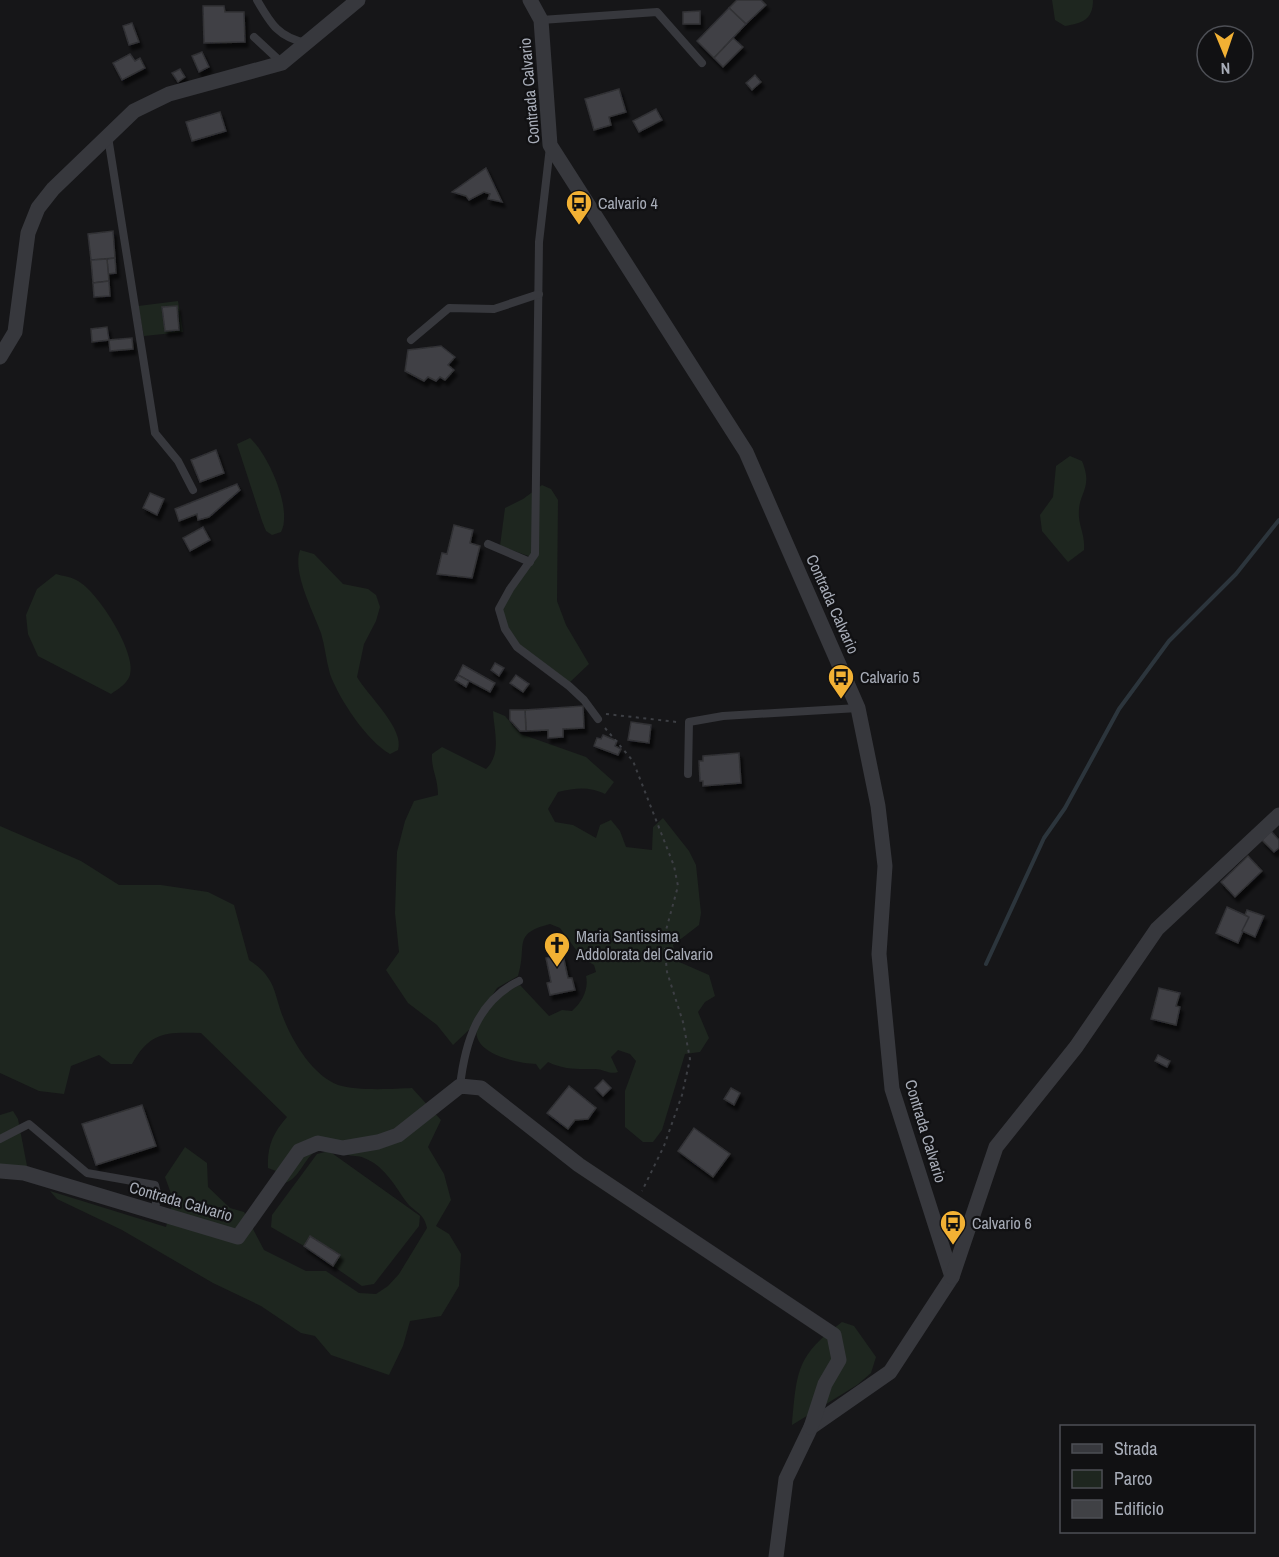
<svg xmlns="http://www.w3.org/2000/svg" width="1279" height="1557" font-family="'Archivo Narrow',sans-serif">
<style>
.green{fill:#1e261f}
.lines{fill:none;stroke-linecap:round;stroke-linejoin:round}
.stream{stroke:#2c353c;stroke-width:4}
.building{fill:#404145;stroke:#303034;stroke-width:1.5;filter:url(#shadow)}
.path{stroke:#3d3f44;stroke-width:2;stroke-dasharray:3 4.5;stroke-linecap:butt}
.lane{stroke:#37383d;stroke-width:8}
.street{stroke:#37383d;stroke-width:15}
.labels{text-anchor:middle;dominant-baseline:central;stroke-width:4.5;stroke-linejoin:round;paint-order:stroke}
.street-label{font-size:16px;fill:#a8adb8;stroke:#111113}
.poi-label{font-size:16px;fill:#a8adb8;stroke:#111113;text-anchor:start}
</style>
<defs>
<filter id="shadow"><feDropShadow dx="3" dy="5" stdDeviation="1.5" flood-color="#0009"/></filter>
</defs>
<rect width="100%" height="100%" fill="#161618"/>
<!-- green -->
<g class="green">
<path d="M1052,0H1093C1093,20 1082,23 1065,26L1055,20Z"/>
<polygon points="178,301 183,332 144,336 138,306"/>
<path d="M250,438C268,454 293,510 281,532L272,535L266,531L262,521L237,444Z"/>
<path d="M1070,456L1082,461C1094,490 1077,492 1079,517C1080,529 1085,535 1084,550L1068,562L1042,531L1040,515L1053,497L1056,466Z"/>
<path d="M542,485L551,489L558,500L557,601L566,625L589,664L569,683C547,666 490,634 505,601C511,586 525,572 534,558L500,546L505,508L523,499Z"/>
<path d="M300,550L314,554L343,584L368,589L376,595L380,607L376,621L364,644L357,677C368,696 405,729 398,750L390,754C367,741 339,699 330,674C326,660 325,646 321,633C313,611 292,572 300,550Z"/>
<path d="M56,574C63,576 72,577 78,581C98,592 137,653 130,675C127,684 118,689 111,694L38,656L28,634L26,615L37,589Z"/>
<path d="M493,711L505,716L521,734L586,757L614,782L605,794C588,786 576,788 558,792L548,809L555,822L573,825L596,838L600,825L611,820L620,831L626,847L652,850L653,827L663,818L689,851L696,865L701,913L699,925L673,945L677,961L709,975L715,996L705,1002L698,1012L709,1038L700,1052L685,1054L662,1130L653,1142H643L625,1127V1091L636,1061L630,1054L618,1050L611,1057L618,1072C609,1075 604,1069 595,1069C577,1069 565,1070 548,1062L540,1070L536,1064C516,1063 464,1053 479,1021C481,1017 487,1011 491,1007C500,997 507,991 520,985L549,1016L562,1010L572,1011C582,1002 589,989 586,976L596,972L594,965L582,958L560,928L550,924C511,934 528,945 518,976L497,988L472,1027L453,1045L437,1025L408,1003L386,970L399,952L395,913L397,852L405,821L414,801L438,795C438,778 431,769 432,754L442,747L486,769C502,754 494,731 493,711Z"/>
<path d="M0,826L81,861L119,885H161L208,892L234,905L249,960C278,979 273,994 285,1022C294,1044 314,1076 338,1085C357,1091 392,1089 412,1088L441,1120L428,1147L444,1174L451,1200L436,1226L449,1234L461,1254L459,1286L441,1316L410,1321L403,1346L389,1375L331,1355L315,1336L301,1333L261,1306L213,1283L122,1230L57,1199L50,1191L166,1227L173,1199L165,1177L185,1147L207,1163L208,1187L230,1208L244,1212L264,1250L306,1271H326L359,1293L376,1294L388,1286L399,1274L427,1228C424,1212 413,1212 405,1200C394,1184 383,1165 364,1158C358,1155 352,1157 346,1154C336,1151 331,1145 320,1149C305,1154 301,1178 285,1183L276,1171L268,1168C267,1146 273,1133 287,1117L201,1033C167,1032 150,1031 132,1064H111L99,1055L71,1066L64,1094L39,1091L0,1073Z"/>
<polygon points="13,1111 18,1119 27,1166 0,1167 0,1115"/>
<polygon points="329,1151 420,1216 419,1226 374,1284 362,1286 333,1266 339,1255 311,1236 304,1246 271,1227 272,1215 317,1154"/>
<path d="M842,1322L854,1326L876,1357L871,1373L857,1385L792,1425C797,1371 796,1356 842,1322Z"/>
</g>
<g class="lines">
<!-- stream -->
<polyline class="stream" points="986,964 1044,838 1065,808 1119,709 1169,641 1236,574 1279,520"/>
</g>
<!-- building -->
<g class="building">
<polygon points="737,0 761,0 766,5 746,24 729,8"/>
<polygon points="203,6 224,6 225,12 244,12 245,42 204,43"/>
<polygon points="729,8 746,24 714,58 697,41"/>
<polygon points="700,11 700,24 683,24 683,12"/>
<polygon points="132,23 139,42 129,45 123,26"/>
<polygon points="733,38 743,47 723,67 714,58"/>
<polygon points="202,52 209,67 199,72 192,56"/>
<polygon points="130,54 135,61 140,58 145,68 122,80 113,63"/>
<polygon points="180,69 185,77 178,82 172,73"/>
<polygon points="755,75 761,82 752,90 746,83"/>
<polygon points="619,89 626,112 609,117 611,125 594,130 585,99"/>
<polygon points="656,109 662,120 639,132 633,121"/>
<polygon points="220,112 226,131 192,141 186,122"/>
<polygon points="486,168 502,202 488,199 490,194 484,192 469,200 466,196 452,192"/>
<polygon points="113,231 115,258 91,260 88,234"/>
<polygon points="115,258 116,273 108,274 107,259"/>
<polygon points="107,259 109,281 93,283 91,260"/>
<polygon points="109,281 110,296 94,297 93,283"/>
<polygon points="177,306 179,330 165,331 162,307"/>
<polygon points="107,327 109,340 92,342 91,329"/>
<polygon points="132,338 133,349 110,351 109,340"/>
<polygon points="441,346 455,357 448,365 454,370 445,380 440,377 436,381 428,377 424,381 405,371 408,350"/>
<polygon points="216,450 224,473 200,482 191,460"/>
<polygon points="237,484 240,490 209,517 198,520 197,514 179,521 175,509"/>
<polygon points="150,493 164,499 157,515 143,508"/>
<polygon points="454,525 473,530 470,543 480,546 472,578 437,574 442,553 447,554"/>
<polygon points="203,527 210,540 190,551 183,538"/>
<polygon points="495,663 504,668 499,676 491,670"/>
<polygon points="463,665 495,683 490,692 458,675"/>
<polygon points="458,675 469,681 466,687 455,680"/>
<polygon points="516,675 529,684 523,692 510,683"/>
<polygon points="583,706 584,728 563,729 563,737 548,738 548,730 526,731 525,710"/>
<polygon points="510,710 525,710 526,731 520,731 510,720"/>
<polygon points="631,722 651,725 649,743 628,740"/>
<polygon points="603,735 617,741 615,746 621,749 618,755 594,746 597,738 601,739"/>
<polygon points="739,753 741,783 703,786 703,781 700,781 699,761 703,761 703,756"/>
<polygon points="1271,831 1279,840 1279,848 1274,852 1262,840"/>
<polygon points="1248,856 1262,871 1235,897 1221,882"/>
<polygon points="1227,907 1249,917 1238,943 1216,933"/>
<polygon points="1247,910 1264,916 1255,937 1242,931 1249,917 1245,915"/>
<polygon points="563,955 568,978 572,978 575,990 550,995 547,983 551,982 546,958"/>
<polygon points="1159,988 1180,993 1176,1006 1180,1007 1176,1025 1151,1019"/>
<polygon points="1158,1055 1170,1061 1167,1067 1155,1061"/>
<polygon points="603,1080 611,1088 603,1096 595,1088"/>
<polygon points="569,1086 596,1108 588,1119 575,1120 568,1129 547,1113"/>
<polygon points="731,1088 740,1093 734,1105 724,1099"/>
<polygon points="142,1105 156,1146 96,1165 82,1124"/>
<polygon points="694,1128 730,1154 713,1177 678,1151"/>
<polygon points="310,1236 340,1255 333,1266 304,1246"/>
</g>
<g class="lines">
<!-- path -->
<g class="path">
<polyline points="606,714 677,722"/>
<polyline points="605,728 633,761 674,866 678,886 665,934 665,951 667,972 683,1022 690,1059 682,1095 664,1146 642,1191"/>
</g>
<!-- lane -->
<g class="lane">
<path d="M257,0C271,24 278,37 306,43"/>
<polyline points="541,20 657,12 702,63"/>
<polyline points="254,37 282,63"/>
<polyline points="108,137 155,433 178,461 193,490"/>
<polyline points="550,147 539,242 535,554 510,589 499,609 505,629 517,647 569,686 584,700 598,719"/>
<polyline points="411,340 449,308 494,309 539,294"/>
<polyline points="488,544 530,562"/>
<polyline points="688,774 689,722 723,716 858,708"/>
<path d="M460,1086C465,1043 477,1001 519,981"/>
<polyline points="0,1139 29,1124 87,1173 155,1185 157,1193 155,1212"/>
</g>
<!-- street -->
<g class="street">
<polyline points="530,0 541,20 550,145 746,452 858,708 878,806 885,866 879,954 892,1089 952,1277 890,1372 811,1427 786,1479 776,1557"/>
<polyline points="0,357 15,332 28,233 38,208 53,189 134,111 169,94 282,63 358,0"/>
<polyline points="0,1171 24,1173 238,1237 299,1151 318,1143 343,1148 378,1142 398,1135 460,1086 481,1088 579,1165 834,1335 839,1360 825,1384 811,1427"/>
<polyline points="952,1277 996,1147 1076,1047 1157,929 1279,815"/>
</g>
</g>
<!-- icons -->
<defs>
<g id="bus-pin" transform="scale(1.35)"><path d="M0 17L-7.5 6A9.5 9.5 0 1 1 7.5 6Z" fill="#f2b134" stroke="#111113"/><path d="M-5-6H5V4H4V6H2V4H-2V6H-4V4H-5ZM-3.5-4V0h7V-4ZM-3.5 1.2v1.5H-2V1.2ZM2 1.2v1.5H3.5V1.2Z" fill="#111"/></g>
<g id="church-pin" transform="scale(1.35)"><path d="M0 17L-7.5 6A9.5 9.5 0 1 1 7.5 6Z" fill="#f2b134" stroke="#111113"/><path d="M-1.2-6h2.4v3.5h3.3v2.4h-3.3V6h-2.4V-.1h-3.3v-2.4h3.3Z" fill="#111"/></g>
</defs>
<g fill-rule="evenodd">
<use href="#bus-pin" x="579" y="203"/>
<use href="#bus-pin" x="841" y="677"/>
<use href="#church-pin" x="557" y="945"/>
<use href="#bus-pin" x="953" y="1223"/>
</g>
<g class="labels">
<!-- street labels -->
<g class="street-label">
<text transform="translate(529 91) rotate(-95)">Contrada Calvario</text>
<text transform="translate(833 604) rotate(66)">Contrada Calvario</text>
<text transform="translate(926 1131) rotate(73)">Contrada Calvario</text>
<text transform="translate(181 1201) rotate(16)">Contrada Calvario</text>
</g>
<!-- poi labels -->
<g class="poi-label">
<text x="598" y="203">Calvario 4</text>
<text x="860" y="677">Calvario 5</text>
<text x="576" y="936">Maria Santissima<tspan x="576" dy="18">Addolorata del Calvario</tspan></text>
<text x="972" y="1223">Calvario 6</text>
</g>
</g>
<!-- legend -->
<rect x="1060" y="1425" width="195" height="108" fill="#111113" stroke="#4d4f55" stroke-width="1.5"/>
<rect x="1072" y="1444" width="30" height="9" fill="#37383d" stroke="#4d4f55" stroke-width="1.5"/>
<text x="1114" y="1455" font-size="18" fill="#a8adb8">Strada</text>
<rect x="1072" y="1470" width="30" height="18" fill="#1e261f" stroke="#4d4f55" stroke-width="1.5"/>
<text x="1114" y="1485" font-size="18" fill="#a8adb8">Parco</text>
<rect x="1072" y="1500" width="30" height="18" fill="#404145" stroke="#4d4f55" stroke-width="1.5"/>
<text x="1114" y="1515" font-size="18" fill="#a8adb8">Edificio</text>
<!-- north arrow -->
<g transform="translate(1225 54) rotate(178)"><circle r="28" fill="#111113" stroke="#4d4f55" stroke-width="1.5"/>
<path d="M0-4.5L10 22L0 15L-10 22Z" fill="#f2b134"/>
<text y="-9" font-size="16" font-weight="bold" text-anchor="middle" fill="#a8adb8">N</text>
</g>
</svg>
